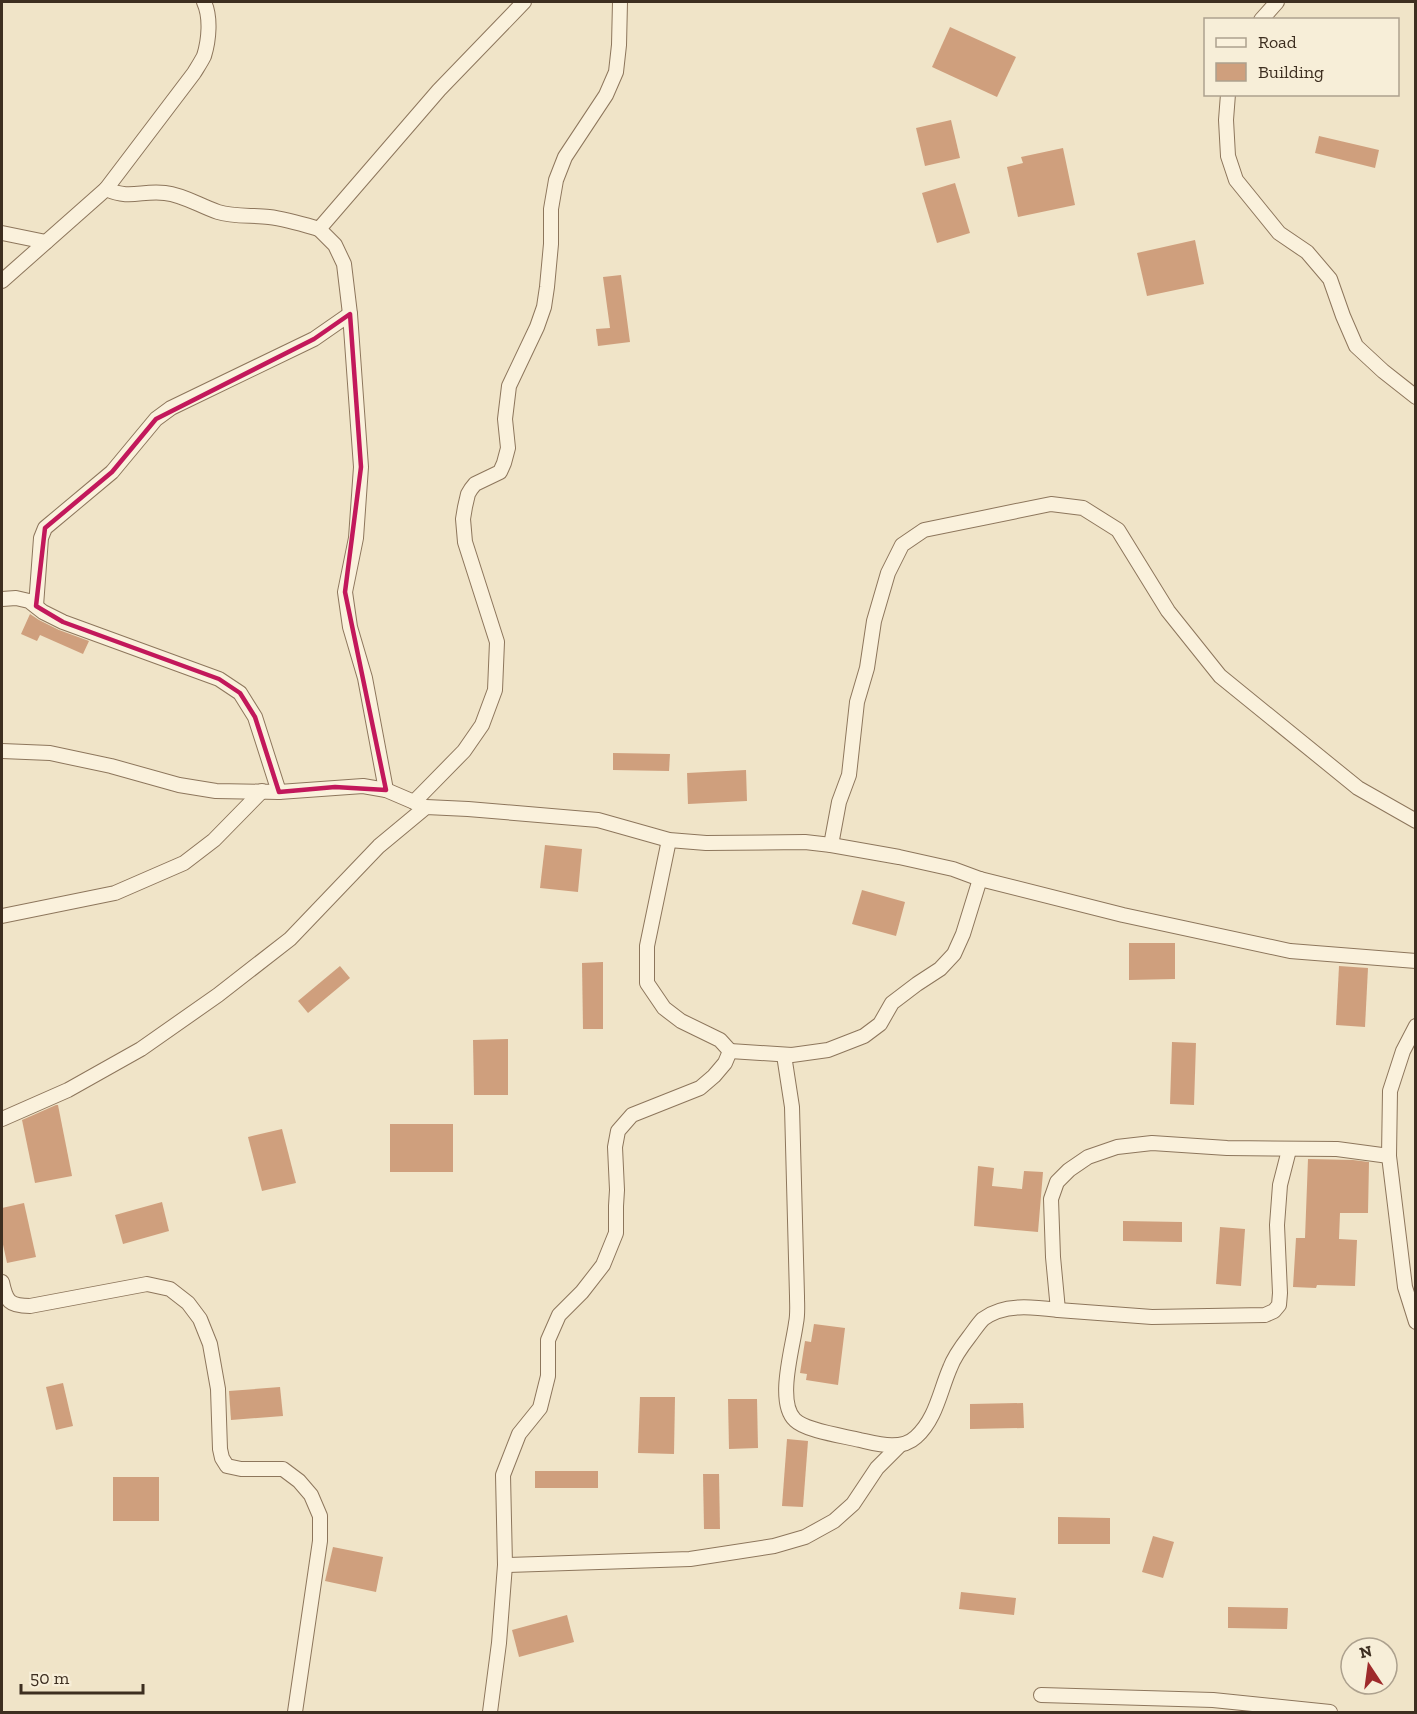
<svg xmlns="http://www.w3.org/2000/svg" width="1417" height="1714" font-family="'Zilla Slab',serif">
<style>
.building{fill:#cf9f7d}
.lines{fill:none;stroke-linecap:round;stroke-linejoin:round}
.minor-casing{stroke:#8d765c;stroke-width:16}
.minor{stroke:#faf1dc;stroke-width:14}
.marked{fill:none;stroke:#c2185b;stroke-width:4.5;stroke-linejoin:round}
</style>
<rect width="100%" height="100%" fill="#f0e4c8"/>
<!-- building -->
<g class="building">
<polygon points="950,27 1016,57 997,97 932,67"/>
<polygon points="951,120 960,158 925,166 916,128"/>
<polygon points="1319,136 1379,150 1375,168 1315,153"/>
<polygon points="1063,148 1075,205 1018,217 1007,167 1023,163 1021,157"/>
<polygon points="955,183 970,233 937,243 922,193"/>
<polygon points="1195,240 1204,284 1147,296 1137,253"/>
<polygon points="621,275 630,342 598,346 596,329 610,328 603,277"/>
<polygon points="30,614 39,620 59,630 89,641 83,654 40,635 37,641 21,634"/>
<polygon points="613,753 670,754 669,771 613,770"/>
<polygon points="746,770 747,801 688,804 687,773"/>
<polygon points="545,845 582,849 578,892 540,888"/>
<polygon points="862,890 905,902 896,936 852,924"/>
<polygon points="1129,943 1175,943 1175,979 1129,980"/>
<polygon points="603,962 603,1029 583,1029 582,963"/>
<polygon points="340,966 350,978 308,1013 298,1001"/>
<polygon points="1339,966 1368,968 1365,1027 1336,1025"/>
<polygon points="508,1039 508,1095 474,1095 473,1040"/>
<polygon points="1172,1042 1196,1043 1194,1105 1170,1104"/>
<polygon points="56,1105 58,1105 72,1176 35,1183 22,1120"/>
<rect x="390" y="1124" width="63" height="48"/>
<polygon points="282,1129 296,1183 262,1191 248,1137"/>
<polygon points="1308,1159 1353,1160 1369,1162 1368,1213 1340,1213 1339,1239 1357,1240 1355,1286 1317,1285 1316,1288 1293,1287 1296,1238 1305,1238"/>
<polygon points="978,1166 994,1168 992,1186 1022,1189 1024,1171 1043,1172 1038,1232 974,1226"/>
<polygon points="162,1202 169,1231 123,1244 115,1215"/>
<polygon points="24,1203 36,1257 7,1263 2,1240 2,1208"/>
<polygon points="1123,1221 1182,1222 1182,1242 1123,1241"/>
<polygon points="1220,1227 1245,1229 1241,1286 1216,1284"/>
<polygon points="814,1324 845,1328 838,1385 806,1380 807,1374 800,1373 805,1341 811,1342"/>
<polygon points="63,1383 73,1426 56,1430 46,1387"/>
<polygon points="280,1387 283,1416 231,1420 229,1391"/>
<polygon points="640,1397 675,1397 674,1454 638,1453"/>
<polygon points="728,1399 757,1399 758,1448 729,1449"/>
<polygon points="1023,1403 1024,1428 970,1429 970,1404"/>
<polygon points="787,1439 808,1441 803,1507 782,1506"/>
<rect x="535" y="1471" width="63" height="17"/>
<polygon points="703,1474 719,1474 720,1529 704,1529"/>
<rect x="113" y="1477" width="46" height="44"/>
<polygon points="1058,1517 1110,1518 1110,1544 1058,1544"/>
<polygon points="1153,1536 1174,1542 1163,1578 1142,1572"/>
<polygon points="333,1547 383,1557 376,1592 325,1581"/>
<polygon points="961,1592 1016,1598 1014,1615 959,1609"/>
<polygon points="1228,1607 1288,1608 1287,1629 1228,1628"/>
<polygon points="567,1615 574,1642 519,1657 512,1630"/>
</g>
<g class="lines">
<!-- minor casing -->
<g class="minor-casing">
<g id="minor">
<polyline points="1261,20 1277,2"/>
<polyline points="1228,94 1226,120 1228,156 1236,180 1279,233 1307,252 1330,279 1343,316 1356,346 1383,371 1416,397"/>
<path d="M106,189L194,73C197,68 201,62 204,56C209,40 211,17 204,2"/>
<polyline points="319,229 335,245 344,264 350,314 361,467 356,538 345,592 350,627 365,678 386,790"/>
<polyline points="2,233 46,242"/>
<path d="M2,281L106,189C131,200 141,190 165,193C184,195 200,206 218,212C233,217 253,215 269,217C286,219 302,224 319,229L439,90L524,2"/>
<polyline points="2,599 16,598 29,601 43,612 63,622 219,679 240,693 255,717 279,792"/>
<polyline points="36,606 41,538 45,528 112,472 156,419 171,408 314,339 350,314"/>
<polyline points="2,751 50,753 111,766 179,785 216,791 279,792 363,786 386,790 421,805"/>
<polyline points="414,802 464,751 482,725 495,690 497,642 465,542 463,519 465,507 468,494 471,489 475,484 500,472 504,463 508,448 505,419 509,386 537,327 544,307 547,287 551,244 551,209 556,180 565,157 606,95 616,72 619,45 620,2"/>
<polyline points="831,845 839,802 849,775 857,702 867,668 874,621 888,573 902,545 924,530 1051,504 1083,508 1118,530 1168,611 1220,676 1358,788 1416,821"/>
<polyline points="2,916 115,893 184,863 214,840 262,791"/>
<polyline points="1416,1026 1403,1051 1390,1091 1389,1156 1405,1287 1416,1322"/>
<polyline points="730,1051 792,1055 828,1050 864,1036 880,1024 892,1003 917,984 940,969 954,954 963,934 980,879"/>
<path d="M784,1055L792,1107L797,1296C797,1305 798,1314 796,1323C793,1347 776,1402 795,1420C806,1431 844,1436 860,1440C878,1444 901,1451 916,1437C936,1419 940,1391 950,1368C954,1357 962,1346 969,1337C973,1332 978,1324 983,1319C1004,1303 1034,1307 1058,1310L1053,1257L1051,1199L1057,1182L1069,1170L1088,1157L1117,1147L1152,1143L1227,1148L1337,1149L1389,1156"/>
<polyline points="2,1119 68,1090 141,1049 218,995 290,939 379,846 426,807 468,809 598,820 669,840 706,843 805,842 831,845 899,857 953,869 980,879 1123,915 1290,951 1416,961"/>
<path d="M2,1282C6,1301 9,1306 30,1306L147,1284L170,1289L188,1303L200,1319L210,1344L218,1389L220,1449L222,1458L227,1466L241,1469H283L299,1481L311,1495L320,1516V1541L295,1712"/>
<polyline points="1058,1310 1152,1317 1265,1315 1274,1311 1279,1305 1280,1293 1277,1225 1280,1185 1289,1150"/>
<polyline points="505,1565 690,1559 774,1546 805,1537 834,1521 853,1504 877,1468 900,1445"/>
<polyline points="1041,1695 1213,1700 1330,1712"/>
<polyline points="490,1712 499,1643 505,1565 503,1475 519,1434 540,1408 548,1376 548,1340 559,1315 582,1292 603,1265 616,1233 616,1206 617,1190 615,1147 618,1131 632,1115 700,1088 714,1076 725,1063 730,1051 720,1040 681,1021 664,1008 647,983 647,946 669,840"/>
</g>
</g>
<!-- minor -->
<use href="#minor" class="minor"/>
</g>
<!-- marked area -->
<path class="marked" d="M350,314L361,467L345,592L386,790L335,787L279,792L255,717L240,693L219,679L63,622L36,606L45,528L112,472L156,419L314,339Z"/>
<!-- border -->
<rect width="1417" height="1714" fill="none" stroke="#3d2e20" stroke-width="6"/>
<!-- legend -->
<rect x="1204" y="18" width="195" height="78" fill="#f7eed8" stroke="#ada18e" stroke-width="1.5"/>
<rect x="1216" y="38" width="30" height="9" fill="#faf1dc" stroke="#ada18e" stroke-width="1.5"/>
<text x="1258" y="48" font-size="18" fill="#3d2e20">Road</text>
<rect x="1216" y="63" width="30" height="18" fill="#cf9f7d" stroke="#ada18e" stroke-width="1.5"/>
<text x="1258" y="78" font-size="18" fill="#3d2e20">Building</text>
<!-- north arrow -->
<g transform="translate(1369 1666) rotate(347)"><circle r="28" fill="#f7eed8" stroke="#ada18e" stroke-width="1.5"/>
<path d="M0-4.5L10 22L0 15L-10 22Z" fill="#9e2a2b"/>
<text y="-9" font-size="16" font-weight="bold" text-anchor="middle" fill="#3d2e20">N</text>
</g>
<!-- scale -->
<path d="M21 1684v9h122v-9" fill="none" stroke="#3d2e20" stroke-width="3"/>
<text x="30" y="1684" font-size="18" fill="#3d2e20" stroke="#f7eed8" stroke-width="4.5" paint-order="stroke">50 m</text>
</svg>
